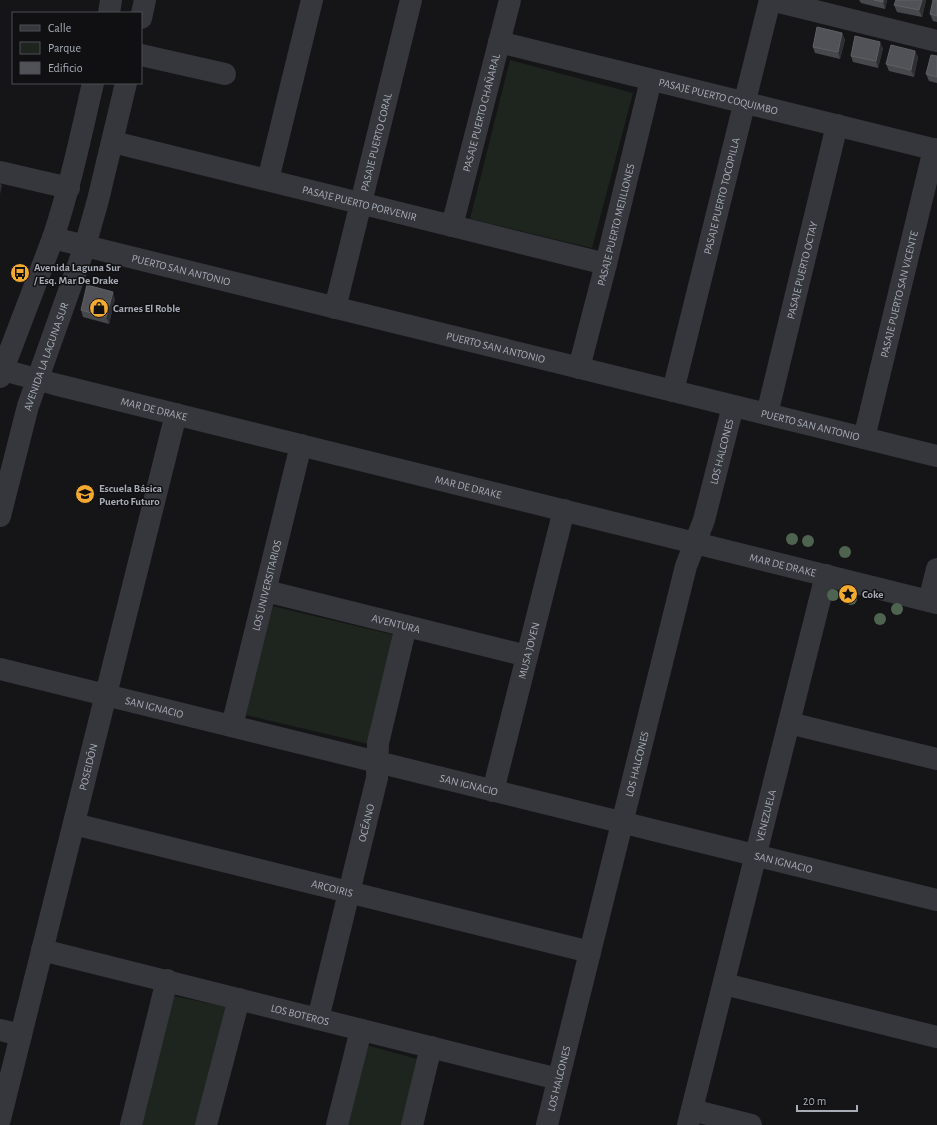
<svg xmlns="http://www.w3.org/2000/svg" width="937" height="1125" font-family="'Alegreya Sans',sans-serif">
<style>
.green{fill:#1d251e}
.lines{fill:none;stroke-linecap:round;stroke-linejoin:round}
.minor{stroke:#36373c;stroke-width:22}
.tree{fill:#4e6350}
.wall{fill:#46484c}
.shaded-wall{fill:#2e2f32}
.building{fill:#515258;stroke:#5e6066}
.labels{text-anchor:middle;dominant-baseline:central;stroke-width:3;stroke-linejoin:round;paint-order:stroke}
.street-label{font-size:11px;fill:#a7acb7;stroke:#101012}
.poi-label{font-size:11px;font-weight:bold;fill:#a7acb7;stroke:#101012;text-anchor:start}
</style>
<rect width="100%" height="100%" fill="#151517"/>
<!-- green -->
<g class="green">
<polygon points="510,60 633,93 592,248 470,219"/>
<polygon points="272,606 394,635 369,744 246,715"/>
<polygon points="174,996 230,1008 198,1125 140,1125"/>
<polygon points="351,1041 421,1060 403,1125 332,1125"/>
</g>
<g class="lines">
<!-- minor -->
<g class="minor">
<polyline points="771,0 937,41"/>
<polyline points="109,13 111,0"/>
<polyline points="141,18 145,0"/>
<path id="s1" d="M499,42L937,150"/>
<polyline points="141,55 225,74"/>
<path id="s2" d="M113,142L606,264"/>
<polyline points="0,172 69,188"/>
<polyline points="268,180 312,0"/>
<path id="s3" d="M452,226L510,0"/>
<path id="s4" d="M53,238L937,456"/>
<path id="s5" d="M335,308L411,0"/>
<path id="s6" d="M579,368L606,264L651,80"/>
<path id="s7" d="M0,369L54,384L937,603"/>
<path d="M0,377L53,238C70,187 81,135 93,83"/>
<path id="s8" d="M673,391L770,0"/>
<path id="s9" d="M767,414L837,125"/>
<path id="s10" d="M864,438L934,149"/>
<path id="s11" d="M0,516L28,406L85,246L98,200L126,83"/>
<path id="s12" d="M266,591L527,656"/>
<polyline points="929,601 937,569"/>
<path id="s13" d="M0,669L937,900"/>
<polyline points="789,723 937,759"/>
<path id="s14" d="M232,726L301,445"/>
<path id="s15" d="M493,791L564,510"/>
<path id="s16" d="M74,824L590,952"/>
<path id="s17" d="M42,950L558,1079"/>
<polyline points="724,984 937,1037"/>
<path id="s18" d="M318,1019L377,778L378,743L406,626"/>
<polyline points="0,1030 21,1035"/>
<polyline points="692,1110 751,1125"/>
<path id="s19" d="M0,1119L176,414"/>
<polyline points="131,1125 167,980"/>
<polyline points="206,1125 239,999"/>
<polyline points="337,1125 361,1030"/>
<polyline points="412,1125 431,1047"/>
<path id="s20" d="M547,1125L686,566L704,520L733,406"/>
<path id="s21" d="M688,1125L826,575"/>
</g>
</g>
<!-- trees -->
<g class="tree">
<circle cx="792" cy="539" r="6"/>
<circle cx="808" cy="541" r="6"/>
<circle cx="845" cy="552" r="6"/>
<circle cx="833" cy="595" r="6"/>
<circle cx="851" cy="599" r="6"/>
<circle cx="897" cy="609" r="6"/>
<circle cx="880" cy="619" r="6"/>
</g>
<!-- wall -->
<g class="wall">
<polygon points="859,0 887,0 885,9 861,3"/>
<polygon points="896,0 926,0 922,17 897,12 894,5"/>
<polygon points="937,0 937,22 933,21 930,14"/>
<polygon points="842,33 845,40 840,59 815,53 813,47"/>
<polygon points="883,48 878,68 853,62 851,56"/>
<polygon points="915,51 918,57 914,77 889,71 886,64"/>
<polygon points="937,56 937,83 929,81 926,74"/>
<polygon points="115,299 109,324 83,317 81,310"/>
</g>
<!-- shaded-wall -->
<g class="shaded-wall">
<polygon points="883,0 887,0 885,9 883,2"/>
<polygon points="922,0 926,0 922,17 919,10"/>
<polygon points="842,33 845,40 840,59 838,52"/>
<polygon points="880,42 883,48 878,68 876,61"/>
<polygon points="915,51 918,57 914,77 911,70"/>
<polygon points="0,182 2,186 0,194"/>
<polygon points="113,292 115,299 109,324 106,317"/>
</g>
<!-- building -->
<g class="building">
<polygon points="874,0 883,0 883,2"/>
<polygon points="896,0 922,0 919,10 894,5"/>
<polygon points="933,0 937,0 937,16 930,14"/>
<polygon points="817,27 842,33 838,52 813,47"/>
<polygon points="855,36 880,42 876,61 851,56"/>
<polygon points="891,45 915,51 911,70 886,64"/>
<polygon points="931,55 937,56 937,77 926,74"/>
<polygon points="87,285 113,292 106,317 81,310"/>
</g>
<!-- icons -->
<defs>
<g id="bus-disc" transform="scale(1)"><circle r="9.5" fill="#f4a92f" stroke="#101012"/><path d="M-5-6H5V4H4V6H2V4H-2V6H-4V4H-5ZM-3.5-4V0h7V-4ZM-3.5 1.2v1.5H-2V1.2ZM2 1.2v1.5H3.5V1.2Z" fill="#111"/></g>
<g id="shop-disc" transform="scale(1)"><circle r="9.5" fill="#f4a92f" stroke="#101012"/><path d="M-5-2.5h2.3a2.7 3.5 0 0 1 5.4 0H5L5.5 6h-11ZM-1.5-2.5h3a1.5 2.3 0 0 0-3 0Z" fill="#111"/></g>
<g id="school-disc" transform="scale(1)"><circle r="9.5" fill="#f4a92f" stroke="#101012"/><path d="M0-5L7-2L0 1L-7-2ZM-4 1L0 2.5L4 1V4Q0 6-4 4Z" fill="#111"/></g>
<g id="sight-disc" transform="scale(1)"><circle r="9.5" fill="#f4a92f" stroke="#101012"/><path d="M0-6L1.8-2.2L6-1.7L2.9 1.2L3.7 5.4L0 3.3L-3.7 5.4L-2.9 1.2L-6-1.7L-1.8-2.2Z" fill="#111"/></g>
</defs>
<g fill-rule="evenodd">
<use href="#bus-disc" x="20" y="273"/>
<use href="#shop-disc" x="99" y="308"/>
<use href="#school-disc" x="85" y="494"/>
<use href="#sight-disc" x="848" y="594"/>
</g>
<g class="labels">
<!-- street labels -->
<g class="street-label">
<text stroke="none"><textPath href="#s1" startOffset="226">PASAJE PUERTO COQUIMBO</textPath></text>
<text stroke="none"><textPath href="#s3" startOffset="117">PASAJE PUERTO CHAÑARAL</textPath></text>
<text stroke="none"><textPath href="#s5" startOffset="171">PASAJE PUERTO CORAL</textPath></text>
<text stroke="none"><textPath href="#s8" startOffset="201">PASAJE PUERTO TOCOPILLA</textPath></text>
<text stroke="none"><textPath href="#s2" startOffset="254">PASAJE PUERTO PORVENIR</textPath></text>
<text stroke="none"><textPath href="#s6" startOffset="148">PASAJE PUERTO MEJILLONES</textPath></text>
<text stroke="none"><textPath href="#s4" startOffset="132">PUERTO SAN ANTONIO</textPath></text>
<text stroke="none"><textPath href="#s9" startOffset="148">PASAJE PUERTO OCTAY</textPath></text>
<text stroke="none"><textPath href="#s10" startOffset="148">PASAJE PUERTO SAN VICENTE</textPath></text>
<text stroke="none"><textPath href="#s4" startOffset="456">PUERTO SAN ANTONIO</textPath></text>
<text stroke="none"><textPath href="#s11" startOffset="166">AVENIDA LA LAGUNA SUR</textPath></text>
<text stroke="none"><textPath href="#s7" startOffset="159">MAR DE DRAKE</textPath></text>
<text stroke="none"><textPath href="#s4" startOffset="780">PUERTO SAN ANTONIO</textPath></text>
<text stroke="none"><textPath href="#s20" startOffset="696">LOS HALCONES</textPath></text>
<text stroke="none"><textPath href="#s7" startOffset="483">MAR DE DRAKE</textPath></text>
<text stroke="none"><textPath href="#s7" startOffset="807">MAR DE DRAKE</textPath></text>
<text stroke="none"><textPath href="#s14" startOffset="145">LOS UNIVERSITARIOS</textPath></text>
<text stroke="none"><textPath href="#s12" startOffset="134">AVENTURA</textPath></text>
<text stroke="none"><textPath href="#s15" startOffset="145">MUSA JOVEN</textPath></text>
<text stroke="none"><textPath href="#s13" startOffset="159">SAN IGNACIO</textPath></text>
<text stroke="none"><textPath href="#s20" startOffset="372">LOS HALCONES</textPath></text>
<text stroke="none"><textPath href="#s19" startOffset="363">POSEIDÓN</textPath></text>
<text stroke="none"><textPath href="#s13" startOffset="483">SAN IGNACIO</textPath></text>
<text stroke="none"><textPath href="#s21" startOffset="319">VENEZUELA</textPath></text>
<text stroke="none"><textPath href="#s18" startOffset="202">OCÉANO</textPath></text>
<text stroke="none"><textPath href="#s13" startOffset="807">SAN IGNACIO</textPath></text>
<text stroke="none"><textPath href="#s16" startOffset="266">ARCOIRIS</textPath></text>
<text stroke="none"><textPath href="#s17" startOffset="266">LOS BOTEROS</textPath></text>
<text stroke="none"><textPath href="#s20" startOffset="48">LOS HALCONES</textPath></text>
</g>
<!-- poi labels -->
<g class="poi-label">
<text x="34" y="267">Avenida Laguna Sur<tspan x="34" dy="13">/ Esq. Mar De Drake</tspan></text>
<text x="113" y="308">Carnes El Roble</text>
<text x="99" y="488">Escuela Básica<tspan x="99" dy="13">Puerto Futuro</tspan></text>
<text x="862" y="594">Coke</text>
</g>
</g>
<!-- legend -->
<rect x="12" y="12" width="130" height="72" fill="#101012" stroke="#4c4e54"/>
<rect x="20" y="25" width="20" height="6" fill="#36373c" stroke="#4c4e54"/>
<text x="48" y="32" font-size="12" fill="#a7acb7">Calle</text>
<rect x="20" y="42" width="20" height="12" fill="#1d251e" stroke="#4c4e54"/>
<text x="48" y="52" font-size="12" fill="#a7acb7">Parque</text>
<rect x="20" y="62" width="20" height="12" fill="#515258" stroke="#4c4e54"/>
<text x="48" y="72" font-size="12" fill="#a7acb7">Edificio</text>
<!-- scale -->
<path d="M797 1105v6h60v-6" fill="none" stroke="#a7acb7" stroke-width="2"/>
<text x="803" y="1105" font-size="12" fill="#a7acb7" stroke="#101012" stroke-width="3" paint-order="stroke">20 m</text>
</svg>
